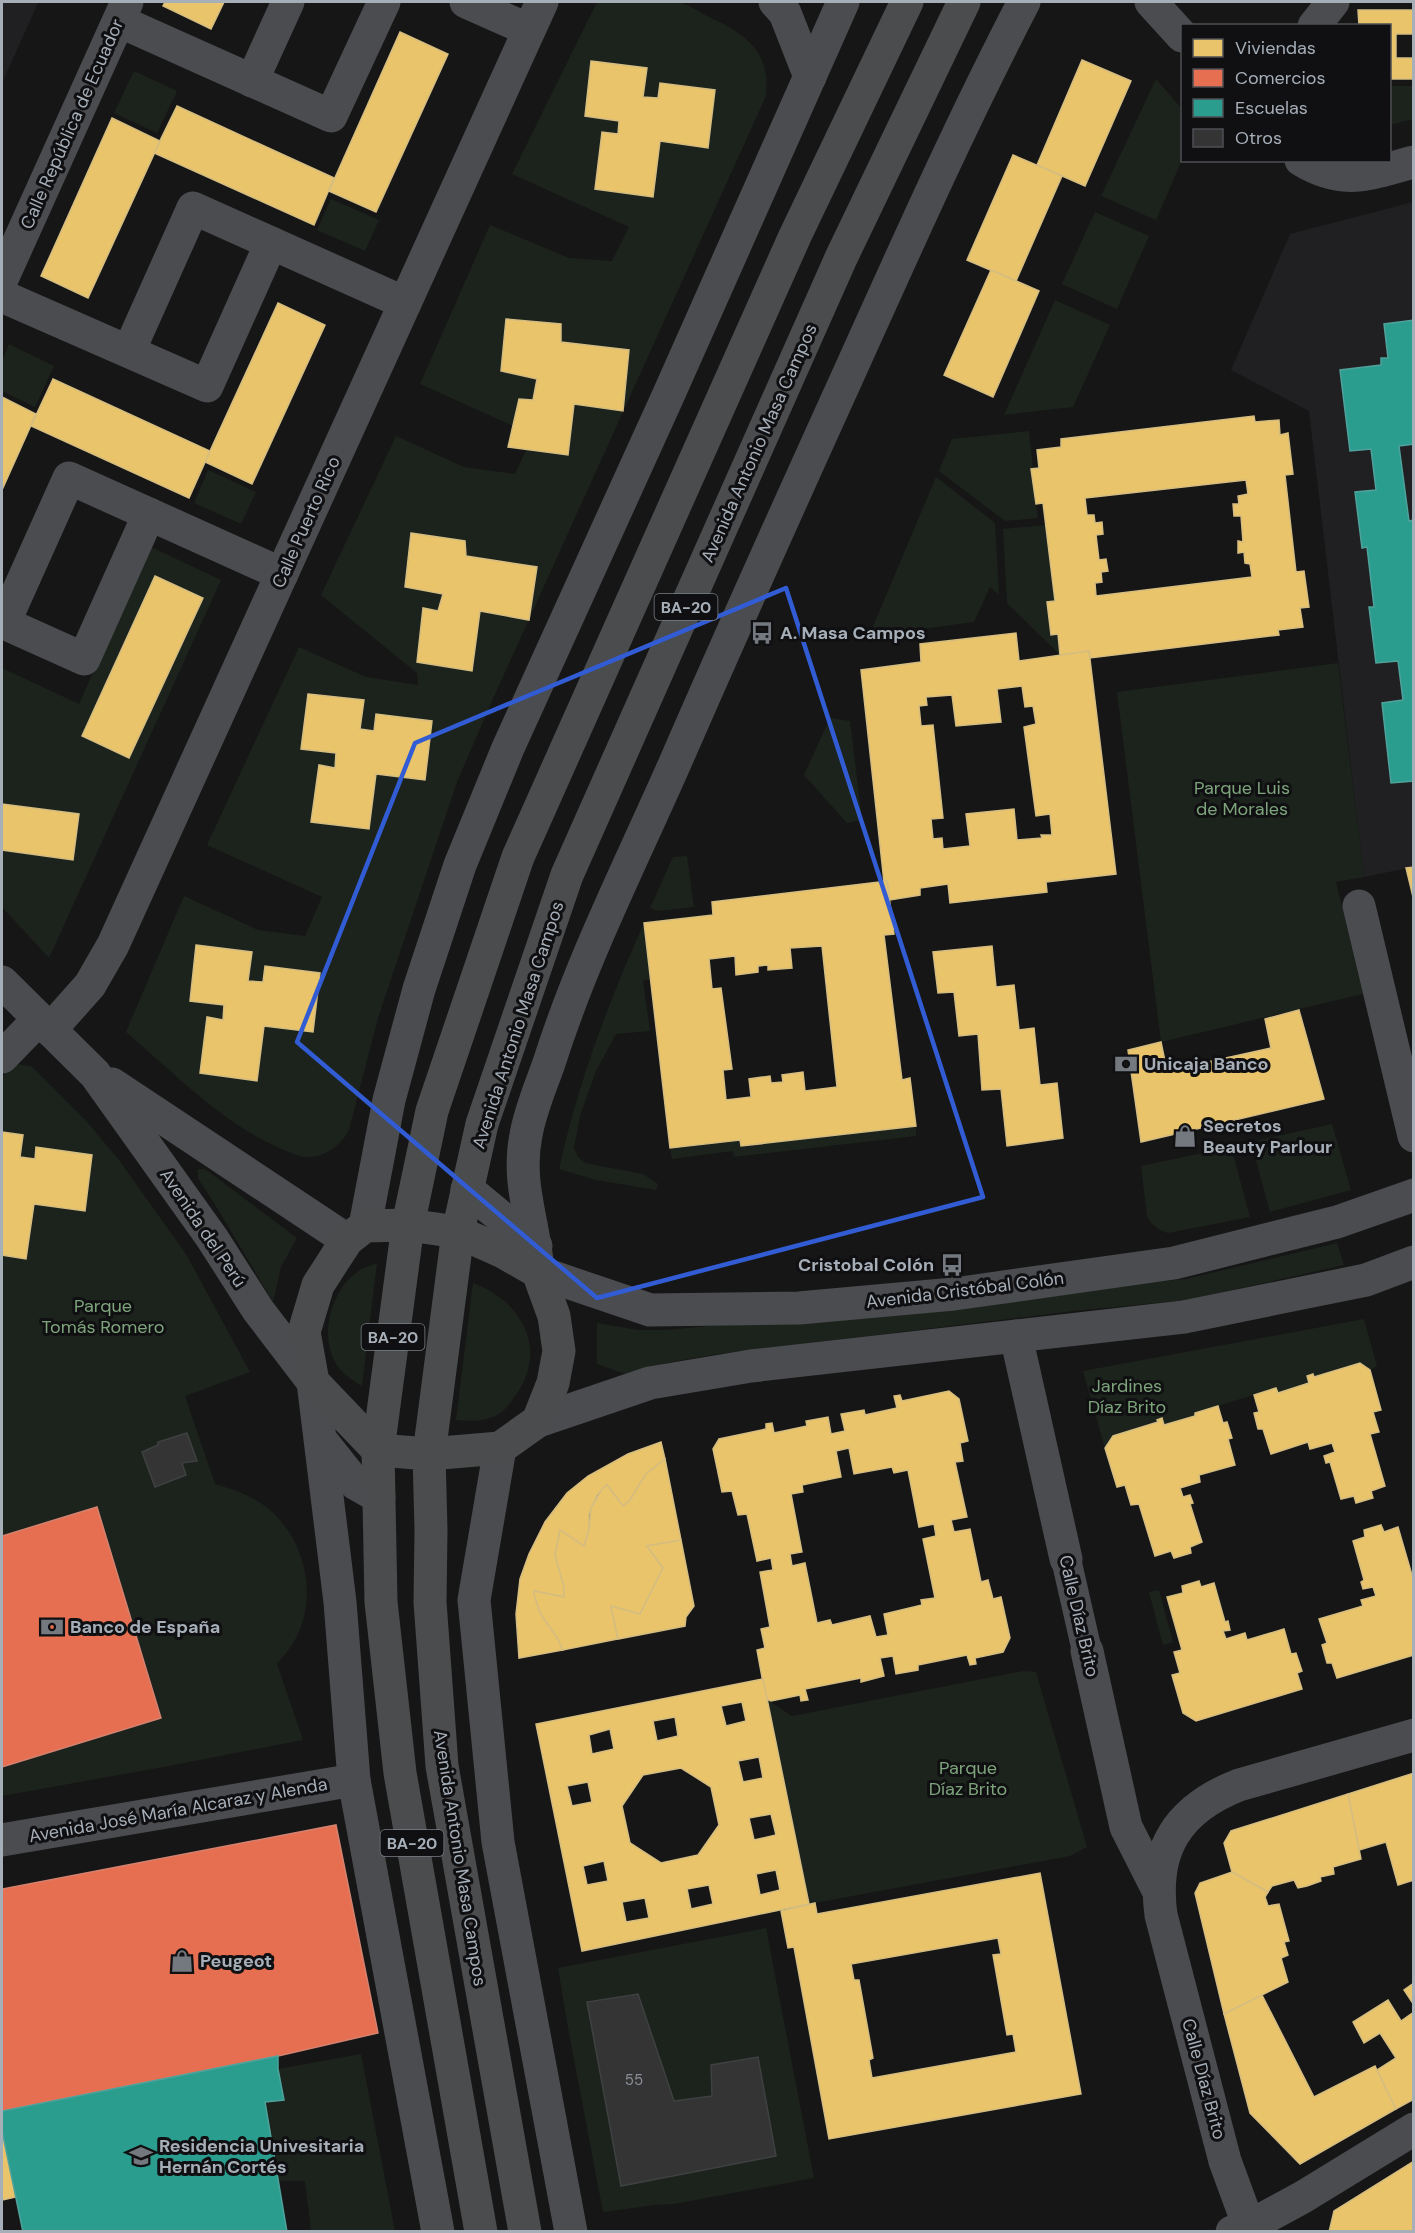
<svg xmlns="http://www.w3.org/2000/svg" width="1415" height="2233" font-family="'DM Sans',sans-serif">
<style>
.built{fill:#202022}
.green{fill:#1c231c}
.homes{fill:#e9c46a;stroke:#d5bd81;stroke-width:1.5;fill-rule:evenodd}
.shops{fill:#e76f51;stroke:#d48270;stroke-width:1.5}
.schools{fill:#2a9d8f;stroke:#4fa29b;stroke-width:1.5}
.building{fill:#343435;stroke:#3e4042;stroke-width:1.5}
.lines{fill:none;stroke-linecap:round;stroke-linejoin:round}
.pedestrian{stroke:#4a4c4f;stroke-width:30}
.minor{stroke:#4a4c4f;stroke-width:33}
.trunk{stroke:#4a4c4e;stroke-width:33}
.marked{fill:none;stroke:#325cd3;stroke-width:4.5;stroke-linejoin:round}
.labels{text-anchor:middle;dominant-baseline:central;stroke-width:6;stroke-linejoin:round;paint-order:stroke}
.number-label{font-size:15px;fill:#8a9097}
.shield{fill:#101012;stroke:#797f86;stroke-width:1.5}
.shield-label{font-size:16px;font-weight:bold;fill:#a6aeb8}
.street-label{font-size:18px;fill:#a6aeb8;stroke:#101012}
.poi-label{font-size:18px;font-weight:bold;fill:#a6aeb8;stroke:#101012;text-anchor:start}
.park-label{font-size:18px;fill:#7ea47c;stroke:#101012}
</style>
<rect width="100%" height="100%" fill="#161616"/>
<!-- built -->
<g class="built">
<polygon points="2,2 38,3 2,83"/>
<polygon points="1413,202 1413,867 1364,877 1309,411 1231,370 1290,234"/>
</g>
<!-- green -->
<g class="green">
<path d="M597,2C623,2 650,0 676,2C685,2 696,10 705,15C743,33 771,48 766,96L492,701L457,782L378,1018L349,1130C341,1146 324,1158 305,1157C296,1156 287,1151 279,1148C221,1122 174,1073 126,1032L184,896L258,930L305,936L322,897L207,845L299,647L366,677L418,685L417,673L321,595L396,436L464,467L515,474L533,435L420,384L490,225L569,258L612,261L629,227L512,174Z"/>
<polygon points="134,71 177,91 157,133 114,113"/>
<polygon points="1156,79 1182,109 1182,160 1156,220 1101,196"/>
<polygon points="1390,86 1413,86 1413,119 1390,125"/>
<polygon points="331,199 379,220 365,251 317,230"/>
<polygon points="1095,212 1149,236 1117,309 1062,284"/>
<polygon points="1055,300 1110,325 1073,407 1004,415"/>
<polygon points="9,344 54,366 35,407 2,391 2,361"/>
<polygon points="1029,431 1033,469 1031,470 1038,518 1005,521 939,471 952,439"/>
<polygon points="208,470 256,492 241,524 194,503"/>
<polygon points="936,477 995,523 999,595 990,587 974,622 869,636"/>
<polygon points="1046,525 1055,601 1047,602 1051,635 1058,634 1060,655 1007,603 1003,529"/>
<polygon points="149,546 221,580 49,958 2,907 2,668 79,704"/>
<polygon points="1338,663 1364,877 1336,882 1363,994 1161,1042 1117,692"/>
<polygon points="830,718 850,721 862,820 847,823 804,775"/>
<polygon points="687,856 694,907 658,911 650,908 673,857"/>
<path d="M644,923L650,979L643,981L650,1031L616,1034L596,1071L580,1116L574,1148L578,1157L585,1163L643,1174L658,1184L656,1190L596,1180L559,1169C578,1083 608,1003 644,923Z"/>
<path d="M14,1064L31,1066L88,1123L119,1160L186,1254L250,1372L185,1396L215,1484C232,1489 250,1495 265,1506C303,1535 318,1590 298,1634C293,1645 285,1655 277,1664L303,1740L169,1766L2,1796V1077Z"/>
<polygon points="1332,1124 1351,1190 1270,1212 1251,1142"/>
<polygon points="916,1126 916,1136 734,1157 733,1151 672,1159 670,1148 740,1140 741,1146"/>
<polygon points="1231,1147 1250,1217 1168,1233 1160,1230 1151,1223 1147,1216 1141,1166"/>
<polygon points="198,1169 205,1169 297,1238 281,1267 273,1302 219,1211 198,1178"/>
<polygon points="1337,1243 1344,1265 1188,1300 1073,1311 711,1355 667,1363 628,1375 597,1364 597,1323 638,1330 667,1330 1186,1279"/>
<path d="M377,1263L362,1386C352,1380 344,1375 337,1365C318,1337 331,1288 360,1270C365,1267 372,1265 377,1263Z"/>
<path d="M473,1283C522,1301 549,1350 515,1396C510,1404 502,1414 492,1417C480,1422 468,1421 456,1420Z"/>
<polygon points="1364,1319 1377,1366 1370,1370 1360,1364 1314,1377 1313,1374 1309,1383 1278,1393 1276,1388 1195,1413 1195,1416 1164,1425 1161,1418 1157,1420 1158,1422 1114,1436 1105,1448 1083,1371"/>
<polygon points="1159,1590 1173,1642 1163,1645 1149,1592"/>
<polygon points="1023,1671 1036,1672 1087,1847 1070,1856 809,1904 766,1699 792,1716"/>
<polygon points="766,1928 814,2178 674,2204 655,2205 603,2212 568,2028 558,1968"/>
<polygon points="361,2054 395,2231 311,2231 305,2181 278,2181 265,2102 278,2069"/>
</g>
<!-- homes -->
<g class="homes">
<polygon points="165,2 224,2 211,29 163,6"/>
<polygon points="1358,10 1414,10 1414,34 1396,34 1396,58 1414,58 1414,79 1390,79 1390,26 1359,26"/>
<polygon points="400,32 448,54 376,212 329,191"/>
<polygon points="1082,60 1131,81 1085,186 1037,165"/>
<polygon points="591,61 647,68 643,97 658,98 660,83 715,90 708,148 660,141 653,197 595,189 602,132 618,134 619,121 585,116"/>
<polygon points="177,106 334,178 314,225 154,153"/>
<polygon points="112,118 160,141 88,298 41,276"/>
<polygon points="1013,155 1062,176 1016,281 967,260"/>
<polygon points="991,270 1039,291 993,397 944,375"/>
<polygon points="278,303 325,325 252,484 205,462"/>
<polygon points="506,319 561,324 561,342 629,350 623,411 574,404 568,455 508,447 519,399 533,400 537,379 501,371"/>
<polygon points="53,379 210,451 189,498 31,426"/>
<polygon points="2,397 36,414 2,490"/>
<path d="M1254,416L1255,422L1279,420L1280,435L1288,433L1293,474L1285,475L1296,572L1304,571L1309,607L1300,608L1303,627L1278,630L1279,635L1090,658L1089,651L1060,655L1058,634L1051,635L1047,602L1055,601L1043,503L1036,504L1031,469L1039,468L1037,450L1061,447V439ZM1246,480L1248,494L1238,496L1239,504H1233L1234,516H1241L1243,542L1238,541V553L1244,552L1245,563L1250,564L1252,577L1096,596L1095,583L1102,582L1101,572L1108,571L1106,559L1099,560L1096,535L1103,534L1102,522L1095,523L1094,515H1087L1085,498Z"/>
<polygon points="411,533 465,541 466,556 537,567 529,620 480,611 472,671 417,662 423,608 438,611 443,594 405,587"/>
<polygon points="155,576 203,598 129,758 82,736"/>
<path d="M1016,633L1019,661L1089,651L1116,874L1046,882L1047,892L950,903L948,884L920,888V895L890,900L887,881L884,882L861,670L921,662L920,644ZM1022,686L1025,707L1033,706L1036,724L1024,727L1036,816L1050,814L1052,835H1041L1042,838L1017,840L1014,809L966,814L970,846L943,849L942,838L933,839L931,819L943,818L933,725L921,726L919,706L927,705L926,697L952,695L956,726L1001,722L997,689Z"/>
<polygon points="308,694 364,700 360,729 374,731 376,714 432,721 425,780 376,774 369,829 311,822 319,765 335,768 336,753 301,749"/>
<polygon points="2,804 79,814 73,860 2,850"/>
<polygon points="1414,867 1414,901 1406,868"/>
<path d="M887,881L894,934L884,935L902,1080L910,1078L916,1126L741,1146L740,1140L670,1148L644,923L713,915L712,902ZM822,946L837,1087L805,1091L803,1072L782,1075L783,1082L771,1083L770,1076L749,1079L751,1097L726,1100L723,1070L732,1069L721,988L712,989L709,959L735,956L736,975L758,972V966L768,965V970L792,968L790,948Z"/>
<polygon points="196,945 252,952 248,981 263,982 265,966 320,973 313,1032 264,1026 257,1081 200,1073 207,1017 223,1020 224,1005 190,1001"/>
<polygon points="992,946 996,987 1014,985 1019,1030 1034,1028 1040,1085 1057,1083 1063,1138 1007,1146 1001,1089 982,1090 978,1034 959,1036 954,992 938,993 933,952"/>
<polygon points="1299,1010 1324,1099 1141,1142 1128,1050 1161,1042 1167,1071 1271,1048 1265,1019"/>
<polygon points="2,1132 23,1135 20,1157 35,1159 36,1147 92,1155 85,1211 34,1204 26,1259 2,1255"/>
<polygon points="1360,1363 1370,1370 1381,1410 1373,1412 1379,1432 1370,1434 1385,1486 1371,1491 1373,1498 1356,1503 1354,1496 1341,1499 1330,1462 1326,1463 1324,1456 1335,1452 1332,1443 1310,1449 1308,1442 1271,1454 1263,1429 1258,1429 1254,1413 1259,1412 1254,1395 1276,1388 1278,1393 1309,1383 1307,1376 1313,1374 1314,1377"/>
<path d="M949,1391L959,1399L968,1441L960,1443L963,1461L955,1462L967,1517L951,1520L954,1532L970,1529L981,1582L988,1580L993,1599L1001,1597L1010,1638L1003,1652L975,1658L976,1664L970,1665L967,1655L918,1665V1670L896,1674L893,1656L880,1658L884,1676L861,1682V1678L805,1689L808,1700L801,1701L800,1695L771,1701L766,1699L757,1650L765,1648L761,1629L770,1627L760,1572L773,1570L771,1558L757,1561L747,1514L738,1515L732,1491L722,1492L713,1449L719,1439L766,1429V1424L772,1423L774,1433L807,1426L806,1421L828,1417L831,1434L845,1431L841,1414L864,1410L865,1415L897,1408L894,1396L900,1395L902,1401ZM849,1448L854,1474L892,1467L894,1473L908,1470L919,1527L934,1524L936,1536L923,1539L935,1598L921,1600L922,1605L884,1614L888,1635L876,1637L870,1616L832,1625L830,1620L817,1623L805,1563L792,1566L790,1554L802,1552L791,1494L803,1492L802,1485L841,1477L836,1451Z"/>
<polygon points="1218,1406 1223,1423 1227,1422 1232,1438 1228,1439 1235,1465 1199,1475 1200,1482 1180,1488 1183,1497 1190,1495 1193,1503 1190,1504 1202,1542 1190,1547 1191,1553 1174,1558 1171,1551 1155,1556 1139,1504 1131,1505 1125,1485 1117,1487 1105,1448 1113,1436 1158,1422 1157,1420 1162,1418 1164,1425 1195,1416 1195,1413"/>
<polygon points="661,1442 665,1459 646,1474 630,1500 623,1506 607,1485 597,1495 589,1514 589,1530 584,1546 560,1530 555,1555 564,1587 564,1597 534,1591 534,1594 540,1613 558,1639 563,1650 519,1658 516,1614 520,1579 529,1554 545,1522 567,1493 588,1476 628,1454"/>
<polygon points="665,1459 681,1540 647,1546 663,1568 640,1614 611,1606 618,1639 563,1650 558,1639 540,1613 534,1594 534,1591 564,1597 564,1587 555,1555 560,1530 584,1546 589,1530 591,1508 602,1489 607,1485 623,1506 630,1500 646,1474"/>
<polygon points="1381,1525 1384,1532 1398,1527 1414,1582 1414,1655 1337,1678 1332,1663 1327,1663 1322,1645 1327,1643 1319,1619 1363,1606 1361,1600 1376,1596 1373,1587 1363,1589 1361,1582 1364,1580 1353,1541 1365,1537 1364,1530"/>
<polygon points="681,1540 694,1606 686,1617 685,1626 618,1639 611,1606 640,1614 663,1568 647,1546"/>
<polygon points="1199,1581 1201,1587 1214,1583 1225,1622 1228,1621 1230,1630 1223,1631 1226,1639 1245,1633 1247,1640 1284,1629 1291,1654 1296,1653 1302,1671 1297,1673 1302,1689 1196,1721 1183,1713 1172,1675 1180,1673 1174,1652 1182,1650 1167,1597 1183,1593 1182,1586"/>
<path d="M763,1679L809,1904L582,1951L536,1724ZM742,1702L746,1721L726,1726L721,1706ZM675,1717L678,1736L657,1741L653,1721ZM610,1729L614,1749L592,1754L589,1735ZM759,1757L763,1778L743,1782L738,1761ZM681,1768L711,1787L719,1825L698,1855L661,1863L630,1843L622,1806L643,1775ZM588,1782L592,1802L572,1806L567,1786ZM771,1814L776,1835L754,1840L749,1818ZM604,1861L608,1881L587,1885L583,1866ZM776,1870L780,1890L760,1895L756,1874ZM709,1885L713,1904L691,1909L687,1889ZM645,1898L649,1918L626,1922L622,1902Z"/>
<polygon points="1414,1773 1414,1880 1398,1885 1386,1842 1359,1850 1348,1794"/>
<polygon points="1348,1794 1361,1859 1333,1867 1334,1874 1320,1877 1321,1881 1307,1886 1298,1888 1294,1880 1272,1886 1268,1892 1232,1872 1224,1843 1231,1831"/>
<polygon points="1232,1872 1268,1892 1265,1897 1268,1906 1279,1904 1289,1941 1284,1942 1288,1955 1281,1958 1288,1982 1224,2014 1195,1893 1200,1883"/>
<path d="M1040,1873L1081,2094L829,2139L794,1947L788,1948L781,1911L815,1903L817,1914ZM998,1938L1001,1954L993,1955L1007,2035L1013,2034L1016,2052L872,2078L869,2060L873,2058L859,1980H854L851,1964Z"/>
<polygon points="1414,1983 1414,2005 1404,1990"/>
<polygon points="1262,1995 1314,2097 1375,2066 1396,2109 1300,2164 1250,2113 1224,2014"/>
<polygon points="1388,2000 1401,2021 1414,2012 1414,2099 1396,2109 1377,2070 1396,2058 1380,2033 1364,2043 1353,2022"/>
<polygon points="2,2131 16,2197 2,2200"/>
<polygon points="1414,2161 1414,2232 1329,2232 1334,2211"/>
</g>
<!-- shops -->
<g class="shops">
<polygon points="97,1507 161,1718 2,1767 2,1536"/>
<polygon points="336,1825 378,2033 278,2056 2,2111 2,1889"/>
</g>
<!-- schools -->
<g class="schools">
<polygon points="1414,320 1414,444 1399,446 1409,521 1414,520 1414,781 1391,783 1382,703 1403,700 1398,661 1376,663 1369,607 1374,607 1367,547 1362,548 1355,492 1376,490 1371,449 1350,451 1340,370 1381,365 1381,358 1388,358 1384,324"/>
<polygon points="278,2056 278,2069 284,2100 265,2102 287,2232 23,2232 2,2131 2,2111"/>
</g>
<!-- building -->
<g class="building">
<polygon points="187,1433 197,1461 182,1463 186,1475 155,1487 142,1452 158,1445 158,1442"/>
<polygon points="638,1994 674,2101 712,2096 711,2065 758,2057 776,2156 621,2186 587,2002"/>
</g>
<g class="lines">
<!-- pedestrian -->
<polyline class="pedestrian" points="1066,1559 1087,1651"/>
<!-- minor -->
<g class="minor">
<polyline points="466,2 529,30"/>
<polyline points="775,2 785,13 810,77"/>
<path d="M1024,2C961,123 906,247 850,371C791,501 732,632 675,763C631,863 582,959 549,1063C541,1086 530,1111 526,1135C516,1184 535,1224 538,1272L650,1310L799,1308L954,1294L1174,1263L1337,1222L1414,1195"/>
<polyline points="1151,2 1182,36"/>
<polyline points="119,21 331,116 384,2"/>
<polyline points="1314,26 1333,2"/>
<polyline points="252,81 288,2"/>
<path d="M1301,160C1344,186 1368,174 1414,162"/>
<polyline points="2,279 127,2"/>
<polyline points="2,296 207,386 271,243"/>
<polyline points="129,351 193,208 405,303"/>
<polyline points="2,622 84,659 149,514"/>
<polyline points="4,623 69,478 282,574"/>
<polyline points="1359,906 1414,1136"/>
<polyline points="2,982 95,1074 212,1238 258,1310 313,1382 340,1602 354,1780 438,2232"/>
<polyline points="50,1030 90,985 113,945 542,2"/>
<polyline points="2,1057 39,1019"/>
<polyline points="112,1084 347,1240"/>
<polyline points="467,1189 536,1246"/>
<polyline points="365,1226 389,1100 419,989 460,865 508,748 668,396 843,2"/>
<polyline points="1016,1336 1066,1559"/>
<polyline points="538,1421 650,1383 751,1366 1184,1317 1366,1280 1414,1262"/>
<polyline points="321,1440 356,1484 379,1497"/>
<polyline points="500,1448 474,1600 498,1842 571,2232"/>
<polyline points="1087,1651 1126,1827 1158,1890"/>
<polyline points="2,1840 354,1780"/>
<polyline points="1232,2232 1248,2227 1303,2197 1414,2129"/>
<path d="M1251,2232L1225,2161L1161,1915C1152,1849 1178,1809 1239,1785L1414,1735"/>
</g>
<!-- trunk -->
<g class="trunk">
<polygon points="408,1225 458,1232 503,1252 538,1272 554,1316 559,1351 553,1383 538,1421 500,1448 429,1454 378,1450 313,1382 304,1332 318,1285 347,1240 365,1226"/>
<polyline points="481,2232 400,1773 381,1602 378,1450 408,1225 432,1111 518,857 795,236 907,2"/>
<polyline points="525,2232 442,1766 430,1602 431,1530 429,1454 458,1232 482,1124 567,875 841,258 964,2"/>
</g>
</g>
<!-- marked area -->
<path class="marked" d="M786,588L983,1197L597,1298L297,1042L415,743Z"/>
<!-- icons -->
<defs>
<g id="bus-bare" transform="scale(1.8)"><path d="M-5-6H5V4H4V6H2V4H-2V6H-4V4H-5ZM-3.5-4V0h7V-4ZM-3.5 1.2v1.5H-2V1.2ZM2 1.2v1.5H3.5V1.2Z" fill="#74797f" stroke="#101012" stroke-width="2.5" paint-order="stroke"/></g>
<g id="bank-bare" transform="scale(1.8)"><path d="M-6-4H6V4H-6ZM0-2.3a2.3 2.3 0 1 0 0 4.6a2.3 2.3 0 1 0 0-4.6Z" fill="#74797f" stroke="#101012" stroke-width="2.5" paint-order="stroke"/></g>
<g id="shop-bare" transform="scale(1.8)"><path d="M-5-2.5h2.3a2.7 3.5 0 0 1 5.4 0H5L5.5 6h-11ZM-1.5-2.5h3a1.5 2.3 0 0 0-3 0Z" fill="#74797f" stroke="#101012" stroke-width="2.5" paint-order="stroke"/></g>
<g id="university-bare" transform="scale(1.8)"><path d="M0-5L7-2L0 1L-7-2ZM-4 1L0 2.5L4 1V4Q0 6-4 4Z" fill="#74797f" stroke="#101012" stroke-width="2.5" paint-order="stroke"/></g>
</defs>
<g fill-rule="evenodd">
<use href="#bus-bare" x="762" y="633"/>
<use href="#bank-bare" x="1126" y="1064"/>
<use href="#shop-bare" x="1185" y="1136"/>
<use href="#bus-bare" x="952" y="1265"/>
<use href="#bank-bare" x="52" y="1627"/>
<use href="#shop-bare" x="182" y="1961"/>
<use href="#university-bare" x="141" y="2156"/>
</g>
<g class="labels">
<!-- number labels -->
<g class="number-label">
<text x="634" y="2080">55</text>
</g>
<!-- shield labels -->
<g class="shield">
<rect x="654.5" y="594" width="63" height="26" rx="4.5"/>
<rect x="361.5" y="1324" width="63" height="26" rx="4.5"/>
<rect x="380.5" y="1830" width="63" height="26" rx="4.5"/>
</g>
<g class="shield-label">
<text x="686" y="607">BA-20</text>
<text x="393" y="1337">BA-20</text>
<text x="412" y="1843">BA-20</text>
</g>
<!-- street labels -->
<g class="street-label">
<text transform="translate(72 124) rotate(-66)">Calle República de Ecuador</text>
<text transform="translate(759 443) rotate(-66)">Avenida Antonio Masa Campos</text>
<text transform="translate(306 522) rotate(-66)">Calle Puerto Rico</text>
<text transform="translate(518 1025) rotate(-72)">Avenida Antonio Masa Campos</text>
<text transform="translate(203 1228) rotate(56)">Avenida del Perú</text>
<text transform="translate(965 1290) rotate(-7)">Avenida Cristóbal Colón</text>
<text transform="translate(1079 1616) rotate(77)">Calle Díaz Brito</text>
<text transform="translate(178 1810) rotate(-10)">Avenida José María Alcaraz y Alenda</text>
<text transform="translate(460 1858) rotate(81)">Avenida Antonio Masa Campos</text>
<text transform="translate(1204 2079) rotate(75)">Calle Díaz Brito</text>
</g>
<!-- poi labels -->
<g class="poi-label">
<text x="780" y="633">A. Masa Campos</text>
<text x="1144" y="1064">Unicaja Banco</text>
<text x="1203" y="1126">Secretos<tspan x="1203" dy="21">Beauty Parlour</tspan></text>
<text x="934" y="1265" text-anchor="end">Cristobal Colón</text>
<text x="70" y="1627">Banco de España</text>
<text x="200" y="1961">Peugeot</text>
<text x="159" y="2146">Residencia Univesitaria<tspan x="159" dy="21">Hernán Cortés</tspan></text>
</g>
<!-- park labels -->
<g class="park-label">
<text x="1242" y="788">Parque Luis<tspan x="1242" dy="21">de Morales</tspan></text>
<text x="103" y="1306">Parque<tspan x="103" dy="21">Tomás Romero</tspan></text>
<text x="1127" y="1386">Jardines<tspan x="1127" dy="21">Díaz Brito</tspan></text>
<text x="968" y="1768">Parque<tspan x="968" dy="21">Díaz Brito</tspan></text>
</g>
</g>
<!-- border -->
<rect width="1415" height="2233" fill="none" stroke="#a6aeb8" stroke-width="6"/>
<!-- legend -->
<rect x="1181" y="24" width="210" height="138" fill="#101012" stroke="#4c4f54" stroke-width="1.5"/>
<rect x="1193" y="39" width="30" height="18" fill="#e9c46a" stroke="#4c4f54" stroke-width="1.5"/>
<text x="1235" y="54" font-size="18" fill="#a6aeb8">Viviendas</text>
<rect x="1193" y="69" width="30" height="18" fill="#e76f51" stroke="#4c4f54" stroke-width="1.5"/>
<text x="1235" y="84" font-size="18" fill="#a6aeb8">Comercios</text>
<rect x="1193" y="99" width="30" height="18" fill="#2a9d8f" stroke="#4c4f54" stroke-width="1.5"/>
<text x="1235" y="114" font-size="18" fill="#a6aeb8">Escuelas</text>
<rect x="1193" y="129" width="30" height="18" fill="#343435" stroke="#4c4f54" stroke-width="1.5"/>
<text x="1235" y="144" font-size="18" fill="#a6aeb8">Otros</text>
</svg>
